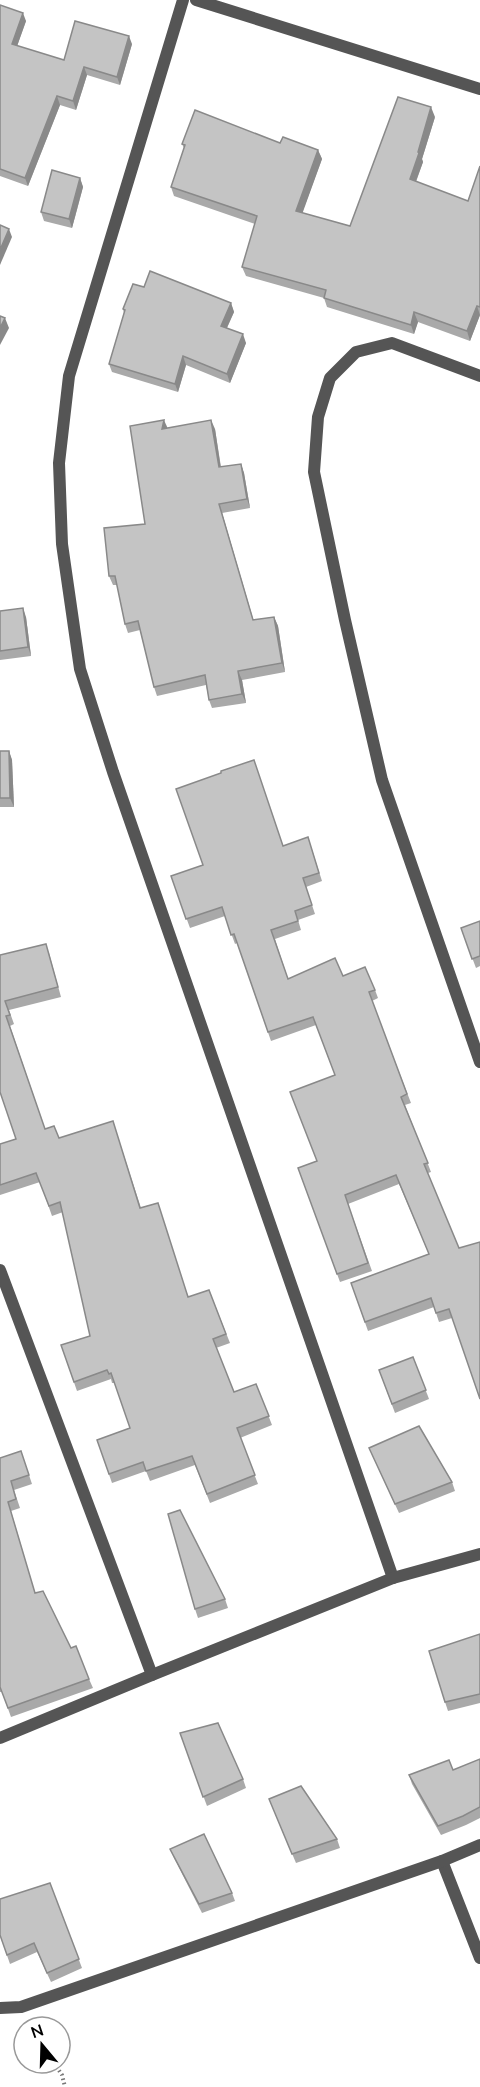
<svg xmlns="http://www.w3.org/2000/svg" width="480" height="2087" font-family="Mulish,sans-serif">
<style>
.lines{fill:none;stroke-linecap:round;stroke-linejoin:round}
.path{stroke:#777;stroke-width:4;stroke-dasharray:1.5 3;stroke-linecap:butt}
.minor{stroke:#555;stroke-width:12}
.wall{fill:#a9a9a9}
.shaded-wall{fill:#898989}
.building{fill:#c4c4c4;stroke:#898989;stroke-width:1.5}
</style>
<rect width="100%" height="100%" fill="#fff"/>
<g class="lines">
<!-- path -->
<polyline class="path" points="54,2063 62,2075 65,2087"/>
<!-- minor -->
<g class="minor">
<polyline points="183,0 69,376 59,463 62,544 80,669 113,772 393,1578"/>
<polyline points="196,0 480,89"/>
<polyline points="480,376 392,343 356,352 330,378 318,417 314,472 345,620 382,780 480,1062"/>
<polyline points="0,1270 152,1675"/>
<polyline points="0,1738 152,1675 393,1578 480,1554"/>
<polyline points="442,1861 480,1958"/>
<polyline points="0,2008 21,2007 442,1861 480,1845"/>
</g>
</g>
<!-- wall -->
<g class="wall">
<polygon points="0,5 26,21 17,46 64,60 132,44 120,85 87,75 76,110 60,105 28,186 0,176"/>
<polygon points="435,117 422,159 423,162 416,182 468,201 480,166 480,315 470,341 418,322 414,334 327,307 324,298 246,276 242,267 255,224 174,196 171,187 184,148 182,144 280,143 318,150 322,159 302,213 350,226"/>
<polygon points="80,178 83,187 72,228 44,221 41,212"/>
<polygon points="144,287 231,303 234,312 227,328 246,343 230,383 186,365 178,392 112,372 109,364 124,313 123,309"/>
<polygon points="167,428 215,429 221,467 241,464 244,473 250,508 222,513 253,620 274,617 278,626 285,672 242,680 246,703 212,708 209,700 206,685 157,696 154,687 140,630 128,633 125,624 117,585 113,585 109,576 145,524"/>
<polygon points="0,611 26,617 31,656 0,660"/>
<polygon points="0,751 9,751 12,760 14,807 0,807"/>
<polygon points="308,837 322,881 306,887 315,914 298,920 301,930 275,939 288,979 343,976 375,990 378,998 372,1001 411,1103 405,1105 431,1172 428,1173 452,1318 439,1322 434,1307 368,1331 351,1283 429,1254 399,1184 348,1204 372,1271 340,1282 298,1168 316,1162 335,1075 316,1025 271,1041 237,943 235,944 225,916 190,928 171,876 283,846"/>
<polygon points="480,921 480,966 476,968 461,928"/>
<polygon points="49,953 61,997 9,1010 14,1024 10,1026 45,1129 59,1138 116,1131 141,1208 189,1297 209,1290 230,1343 216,1348 234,1392 256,1384 272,1425 240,1438 258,1484 210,1503 195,1465 150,1481 146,1471 112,1483 97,1440 130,1428 115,1383 112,1383 111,1379 77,1391 61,1345 90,1336 63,1212 52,1216 40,1182 0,1195 0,1144 16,1139 0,955"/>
<polygon points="413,1357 429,1399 395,1413 379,1370"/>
<polygon points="369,1448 452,1482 455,1491 399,1513"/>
<polygon points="21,1451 32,1484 14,1490 20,1508 11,1511 35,1593 71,1648 89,1679 93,1688 11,1717 2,1692 0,1692 0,1458"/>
<polygon points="225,1599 228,1608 198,1618 195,1609"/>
<polygon points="480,1634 480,1703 448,1711 445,1702"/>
<polygon points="180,1733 243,1779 246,1788 207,1806"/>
<polygon points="480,1759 480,1818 466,1825 441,1835 412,1784 409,1775 453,1770"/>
<polygon points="269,1799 337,1839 340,1848 296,1863"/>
<polygon points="170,1849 232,1893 235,1901 202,1913 174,1858"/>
<polygon points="50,1883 82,1968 51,1982 37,1952 10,1964 0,1935"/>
</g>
<!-- shaded-wall -->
<g class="shaded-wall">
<polygon points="23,13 26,21 15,52 12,44"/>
<polygon points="129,36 132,44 120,85 117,77"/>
<polygon points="84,67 87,75 76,110 73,101"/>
<polygon points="57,96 60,105 28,186 25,178"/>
<polygon points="431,107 435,117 422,159 423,162 413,189 410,179"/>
<polygon points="318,150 322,159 300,220 296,211"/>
<polygon points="80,178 83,187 72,228 69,219"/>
<polygon points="9,229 12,237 0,265 0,250"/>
<polygon points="231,303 234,312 224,334 221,326"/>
<polygon points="477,306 480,315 470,341 467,331"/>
<polygon points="414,312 418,322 414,334 411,325"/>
<polygon points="5,318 9,328 0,345 0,328"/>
<polygon points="243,334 246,343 230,383 227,374"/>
<polygon points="183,356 186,365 178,392 175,384"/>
<polygon points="164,420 168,429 162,429"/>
<polygon points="211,420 215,429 222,476 219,467"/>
<polygon points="241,464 244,473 250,508 247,499"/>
<polygon points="219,504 222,513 256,629 253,620"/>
<polygon points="23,608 26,617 31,656 28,647"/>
<polygon points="274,617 278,626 285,672 282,663"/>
<polygon points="238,671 242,680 246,703 242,694"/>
<polygon points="9,751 12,760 14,807 10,798"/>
</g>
<!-- building -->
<g class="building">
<polygon points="0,5 23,13 12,44 64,60 75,21 129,36 117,77 84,67 73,101 57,96 25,178 0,169"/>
<polygon points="398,97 431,107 418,152 419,153 410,179 468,201 480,166 480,307 477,306 467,331 414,312 411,325 324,298 326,290 242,267 257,216 171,187 185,145 182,144 195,110 280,143 283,137 318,150 296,211 350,226"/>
<polygon points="52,170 80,178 69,219 41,212"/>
<polygon points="0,225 9,229 0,250"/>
<polygon points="150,271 231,303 221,326 243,334 227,374 183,356 175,384 109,364 125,310 123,309 133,284 144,287"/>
<polygon points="0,316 5,318 0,328"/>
<polygon points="164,420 162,429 211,420 219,467 241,464 247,499 219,504 253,620 274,617 282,663 238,671 242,694 209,700 205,675 154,687 138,621 125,624 115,576 109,576 104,528 145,524 130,426"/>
<polygon points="23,608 28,647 0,651 0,611"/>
<polygon points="0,751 9,751 10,798 0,798"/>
<polygon points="254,760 283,846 308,837 319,873 303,878 312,905 295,911 298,921 271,930 288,979 335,958 343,976 365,967 375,990 369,992 407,1094 401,1097 428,1163 424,1164 459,1248 480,1242 480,1399 449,1309 436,1313 431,1298 365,1322 351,1283 429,1254 396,1175 345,1195 368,1263 337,1274 298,1168 317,1161 290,1092 335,1075 313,1017 268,1032 234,934 231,935 222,907 186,919 171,876 203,865 176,789 221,773 221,771"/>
<polygon points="480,921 480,956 472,959 461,928"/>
<polygon points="46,944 58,987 5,1001 10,1015 6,1016 45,1129 54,1126 59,1138 113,1121 140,1208 158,1203 188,1297 209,1290 226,1334 213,1339 234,1392 256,1384 269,1416 237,1428 255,1475 207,1494 192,1456 146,1471 143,1462 109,1474 97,1440 130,1428 111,1373 109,1374 107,1370 74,1382 61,1345 90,1336 60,1202 49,1206 36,1173 0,1185 0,1144 16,1139 0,1092 0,955"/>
<polygon points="413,1357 426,1390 392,1404 379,1370"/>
<polygon points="419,1426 452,1482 395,1504 369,1448"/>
<polygon points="21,1451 29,1475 11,1481 16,1499 8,1502 35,1593 43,1591 71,1648 76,1646 89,1679 8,1708 0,1687 0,1458"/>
<polygon points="180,1510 225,1599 195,1609 168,1514"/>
<polygon points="480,1634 480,1694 445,1702 429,1651"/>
<polygon points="218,1723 243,1779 203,1797 180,1733"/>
<polygon points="480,1759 480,1807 463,1816 438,1826 409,1775 449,1760 453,1770"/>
<polygon points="301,1786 337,1839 292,1854 269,1799"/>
<polygon points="204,1834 232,1893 199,1904 170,1849"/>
<polygon points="50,1883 79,1959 47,1973 34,1943 7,1955 0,1935 0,1899"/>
</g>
<!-- north arrow -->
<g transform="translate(42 2045) rotate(341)"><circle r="28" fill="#ffffff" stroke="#999999" stroke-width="1.5"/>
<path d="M0-4.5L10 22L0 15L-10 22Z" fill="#000000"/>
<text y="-9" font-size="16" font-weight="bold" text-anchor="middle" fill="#000000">N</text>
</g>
</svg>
